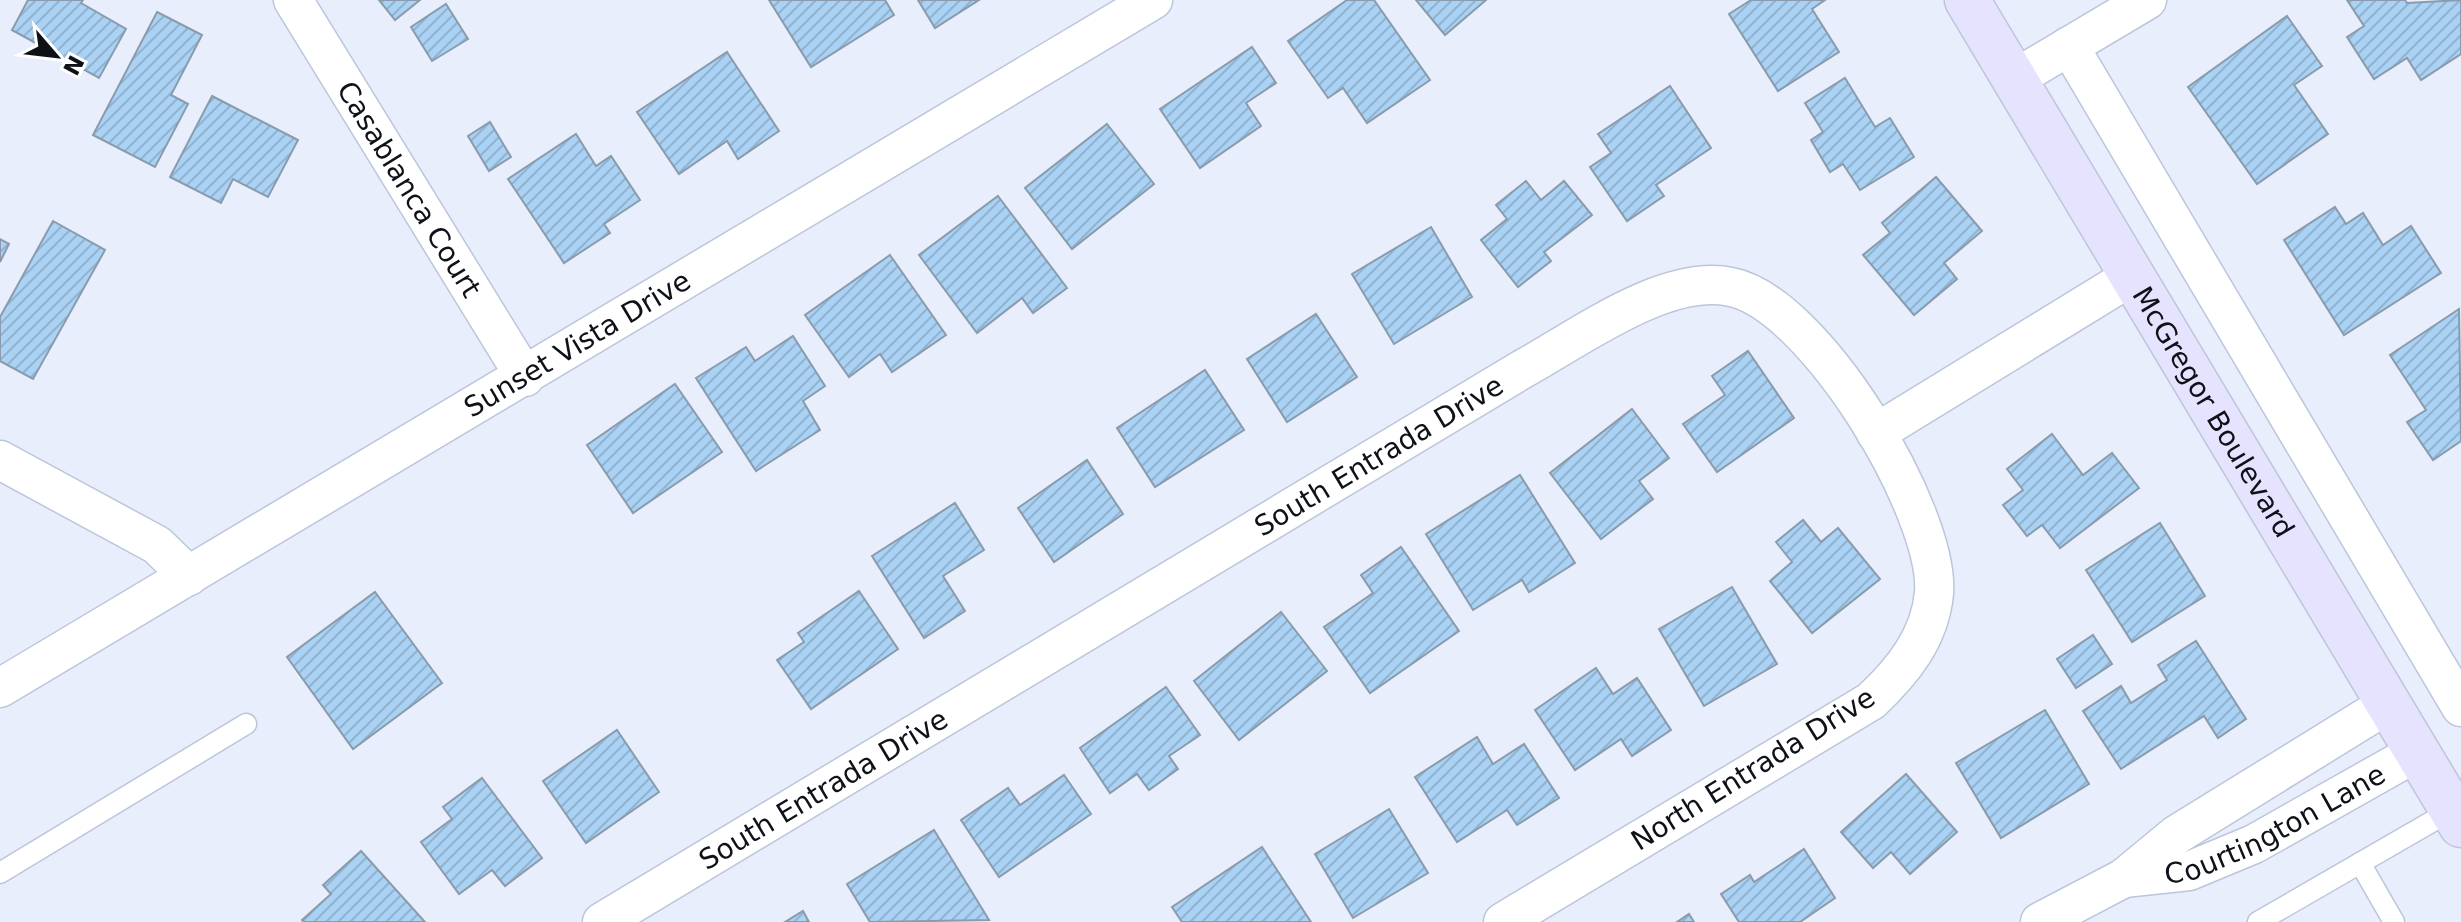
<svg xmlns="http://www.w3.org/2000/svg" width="2461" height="922" font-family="'DejaVu Sans',sans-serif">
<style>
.building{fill:url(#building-hatch);stroke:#899bac;stroke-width:2}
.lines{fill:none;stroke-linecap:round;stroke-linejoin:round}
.lane-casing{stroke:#bcc6db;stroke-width:23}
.street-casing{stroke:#bcc6db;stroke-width:41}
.secondary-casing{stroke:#bcc6db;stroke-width:47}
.lane{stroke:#fff;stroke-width:20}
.street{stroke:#fff;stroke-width:38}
.secondary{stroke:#e6e3ff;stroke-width:44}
.labels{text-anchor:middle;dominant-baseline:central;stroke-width:6;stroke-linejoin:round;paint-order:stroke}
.street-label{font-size:28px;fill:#0e1118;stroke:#fff}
</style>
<defs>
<pattern id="building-hatch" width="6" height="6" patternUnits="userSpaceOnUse" patternTransform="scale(2)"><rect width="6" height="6" fill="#aad2f5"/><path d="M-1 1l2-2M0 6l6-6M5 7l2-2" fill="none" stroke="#91b3d1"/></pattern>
</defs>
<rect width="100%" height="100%" fill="#e8eefb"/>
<!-- building -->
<g class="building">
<polygon points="28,0 83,0 81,3 126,29 99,78 12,30"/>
<polygon points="379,0 420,0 395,20"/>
<polygon points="769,0 885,0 894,15 811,67"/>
<polygon points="918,0 979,0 935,28"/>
<polygon points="1347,0 1374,0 1430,80 1367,123 1343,88 1328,98 1288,41"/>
<polygon points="1416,0 1486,0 1445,35"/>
<polygon points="1751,0 1825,0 1812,9 1839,52 1778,91 1729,14"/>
<polygon points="2347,0 2405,0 2407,3 2461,0 2461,54 2421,80 2407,58 2374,79 2347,37 2364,26"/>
<polygon points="446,4 468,39 432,61 411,27"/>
<polygon points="157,12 202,35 171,95 188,104 155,167 93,135"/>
<polygon points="2287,16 2322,66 2294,85 2328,134 2257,184 2188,87"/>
<polygon points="1252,47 1276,83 1246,103 1261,126 1200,168 1160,109"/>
<polygon points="727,52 779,131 738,159 727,141 679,174 637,112"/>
<polygon points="1845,78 1875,127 1890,118 1914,157 1860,190 1843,164 1830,172 1811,140 1823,132 1805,103"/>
<polygon points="1670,86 1711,148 1656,185 1664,196 1627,221 1590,167 1611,153 1598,134"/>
<polygon points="212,96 298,140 268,197 233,179 221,203 170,177"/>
<polygon points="490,122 511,157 489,171 468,136"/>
<polygon points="1107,124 1154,184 1072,249 1025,188"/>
<polygon points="576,134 596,166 611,156 640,200 604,224 610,233 564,263 508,179"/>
<polygon points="1936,177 1982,231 1944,263 1957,279 1914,315 1863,255 1890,233 1882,223"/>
<polygon points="1526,181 1541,200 1564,181 1592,215 1544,252 1551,261 1518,287 1481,240 1507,219 1496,205"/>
<polygon points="998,196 1067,288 1033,313 1022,298 977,333 919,255"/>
<polygon points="2335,207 2346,224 2363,213 2383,245 2411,226 2441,273 2344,335 2284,240"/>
<polygon points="53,221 105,250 33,379 0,361 0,317"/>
<polygon points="1431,227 1472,297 1394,344 1352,274"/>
<polygon points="0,239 9,244 0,262"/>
<polygon points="890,255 946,335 892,372 880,354 849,377 805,315"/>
<polygon points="2459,309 2461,441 2433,460 2407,422 2426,410 2390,355"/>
<polygon points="1316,314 1357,377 1287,422 1247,359"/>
<polygon points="793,336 825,386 803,401 820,430 756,471 696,378 746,347 755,361"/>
<polygon points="1748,351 1794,418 1717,472 1683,424 1725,395 1712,376"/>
<polygon points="1205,370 1244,430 1155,487 1117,428"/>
<polygon points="675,384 722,452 633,513 587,445"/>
<polygon points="1632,409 1669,458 1639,481 1653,499 1601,539 1550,473"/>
<polygon points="2052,434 2083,475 2112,453 2139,488 2060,548 2042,525 2027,536 2003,505 2023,490 2007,469"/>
<polygon points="1087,460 1123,514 1054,562 1018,508"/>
<polygon points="1520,475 1575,563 1529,592 1522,580 1473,610 1426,534"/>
<polygon points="955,503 984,550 943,576 965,611 924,638 872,556"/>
<polygon points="1803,520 1821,542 1838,528 1880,579 1812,633 1770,581 1792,562 1776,542"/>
<polygon points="2160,523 2205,596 2132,642 2086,570"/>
<polygon points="1401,547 1459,631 1370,693 1324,627 1373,593 1361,575"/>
<polygon points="1732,587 1777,664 1704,706 1659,629"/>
<polygon points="859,591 898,649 811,709 777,660 804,642 798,633"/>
<polygon points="375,592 442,683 353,749 287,657"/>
<polygon points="1281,612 1327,671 1239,740 1194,681"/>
<polygon points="2093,635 2112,664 2076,688 2057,659"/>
<polygon points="2196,641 2246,719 2218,738 2204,716 2121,769 2083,711 2121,686 2131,703 2167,680 2158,665"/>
<polygon points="1596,668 1613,694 1637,678 1671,730 1632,756 1621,739 1575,770 1535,710"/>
<polygon points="1166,687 1200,735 1169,756 1178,769 1149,790 1137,774 1110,793 1080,748"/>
<polygon points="2045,710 2089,784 2001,838 1956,763"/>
<polygon points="617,730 659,792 586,843 543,781"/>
<polygon points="1477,737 1493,764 1524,744 1559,798 1517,825 1507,810 1457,842 1415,777"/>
<polygon points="1906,774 1957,832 1910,874 1891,852 1873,868 1841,832"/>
<polygon points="1064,775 1091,814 999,877 961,820 1008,788 1020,805"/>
<polygon points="482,778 542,858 505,886 492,870 459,894 421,842 452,819 443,807"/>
<polygon points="1389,809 1428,873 1353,918 1315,854"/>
<polygon points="934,830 989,920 870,922 847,884"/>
<polygon points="1262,847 1311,922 1182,922 1172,907"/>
<polygon points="1804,849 1835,898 1800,922 1739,922 1721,894 1750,875 1754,882"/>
<polygon points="361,851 425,922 304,922 302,920 331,894 323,885"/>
<polygon points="803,911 809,922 785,922"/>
<polygon points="1689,914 1694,922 1677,922"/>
</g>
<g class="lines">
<!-- lane casing -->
<g class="lane-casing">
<g id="lane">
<polyline points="2360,863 2394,922"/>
<polyline points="0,873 246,724"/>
<polyline points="2258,922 2452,810"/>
</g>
</g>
<!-- street casing -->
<g class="street-casing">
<g id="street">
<path id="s1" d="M293,0L525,377"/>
<polyline points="2069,46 2461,707"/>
<polyline points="2014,79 2147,0"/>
<polyline points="1876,433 2132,276"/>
<polyline points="0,460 157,545 189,576"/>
<path id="s2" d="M0,688L1153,0"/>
<path id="s3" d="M2124,878L2189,871L2254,844L2417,752"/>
<path id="s4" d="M602,922L1521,370C1578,339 1665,273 1731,287C1814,303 1940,512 1934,593C1930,638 1902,672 1871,701L1503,922"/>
<polyline points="2040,922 2124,878 2176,835 2388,704"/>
</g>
</g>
<!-- secondary casing -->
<g class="secondary-casing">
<g id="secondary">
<path id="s5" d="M1967,0L2461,825"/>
</g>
</g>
<!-- lane -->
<use href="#lane" class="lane"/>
<!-- street -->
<use href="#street" class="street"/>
<!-- secondary -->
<use href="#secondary" class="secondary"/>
</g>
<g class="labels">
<!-- street labels -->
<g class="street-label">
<text stroke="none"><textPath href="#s1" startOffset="222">Casablanca Court</textPath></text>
<text stroke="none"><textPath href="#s2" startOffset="672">Sunset Vista Drive</textPath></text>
<text stroke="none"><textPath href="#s5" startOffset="480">McGregor Boulevard</textPath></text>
<text stroke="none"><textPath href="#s4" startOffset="906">South Entrada Drive</textPath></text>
<text transform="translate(1753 769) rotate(-32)">North Entrada Drive</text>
<text stroke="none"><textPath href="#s4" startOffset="258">South Entrada Drive</textPath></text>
<text stroke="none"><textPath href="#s3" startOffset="162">Courtington Lane</textPath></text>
</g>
</g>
<!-- north arrow -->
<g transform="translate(56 56) rotate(118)" stroke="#ffffff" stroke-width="6" paint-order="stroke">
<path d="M0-6L14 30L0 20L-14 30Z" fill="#0e1118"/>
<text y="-12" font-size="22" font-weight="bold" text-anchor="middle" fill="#0e1118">N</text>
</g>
</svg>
